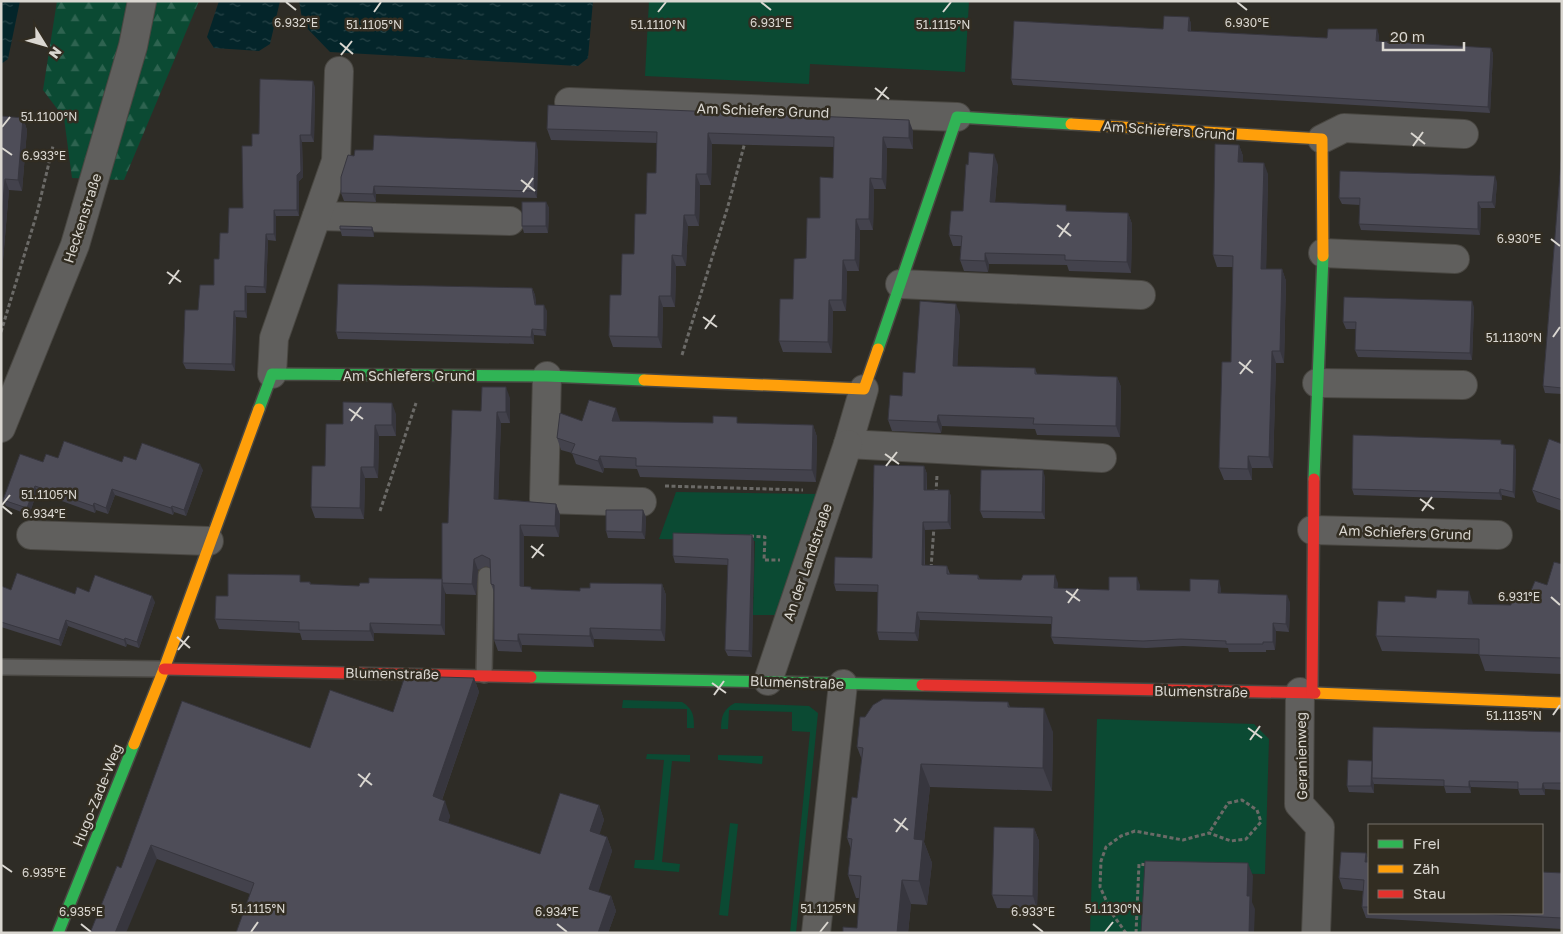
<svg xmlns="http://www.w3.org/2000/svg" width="1563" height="934" font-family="'Golos Text',sans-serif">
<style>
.green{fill:#0b4a33}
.forest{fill:url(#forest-firs)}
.water{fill:url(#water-ripples)}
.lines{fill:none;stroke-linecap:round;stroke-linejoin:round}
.lane-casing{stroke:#494742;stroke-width:18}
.street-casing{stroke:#494742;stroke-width:30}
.fast-casing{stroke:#494742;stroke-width:14}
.slow-casing{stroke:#494742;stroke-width:14}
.jam-casing{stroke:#494742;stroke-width:14}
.path{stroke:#6b6a67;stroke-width:3;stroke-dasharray:4 2.5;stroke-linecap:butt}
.lane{stroke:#605f5d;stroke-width:15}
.street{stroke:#605f5d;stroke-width:28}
.fast{stroke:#30b455;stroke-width:11}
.slow{stroke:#ff9f0a;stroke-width:11}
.jam{stroke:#e5322d;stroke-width:11}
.wall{fill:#43424c}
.shaded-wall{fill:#37363e}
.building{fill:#4e4d58;stroke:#37363e}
.ticks{fill:none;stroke:#dad7d1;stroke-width:2}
.labels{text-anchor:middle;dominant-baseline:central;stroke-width:5;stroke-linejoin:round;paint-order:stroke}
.street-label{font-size:14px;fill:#dad7d1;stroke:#322d22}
.ticks-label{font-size:12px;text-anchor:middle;fill:#dad7d1;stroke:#322d22;stroke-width:5;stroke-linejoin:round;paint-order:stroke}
</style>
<defs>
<pattern id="forest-firs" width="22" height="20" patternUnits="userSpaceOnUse" patternTransform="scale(1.25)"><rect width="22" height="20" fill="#0b4a33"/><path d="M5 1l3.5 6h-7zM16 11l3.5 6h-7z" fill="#2e6350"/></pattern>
<pattern id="water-ripples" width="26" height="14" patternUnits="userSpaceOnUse" patternTransform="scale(1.25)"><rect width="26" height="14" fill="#04252a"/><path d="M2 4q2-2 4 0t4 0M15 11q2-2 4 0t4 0" fill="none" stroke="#284448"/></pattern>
</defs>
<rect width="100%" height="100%" fill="#2e2c26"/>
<!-- green -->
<g class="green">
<polygon points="649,1 969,1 965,72 810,64 809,84 645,76"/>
<polygon points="676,492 819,494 778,615 753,615 755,541 659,539"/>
<path d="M623,700L682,702C693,709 694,715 694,728H687V709L622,708Z"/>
<path d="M735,703L809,706L818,713L796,933H790L810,732L792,731V712L729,710L728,729H721C721,717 723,709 735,703Z"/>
<polygon points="1097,719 1254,724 1269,739 1265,874 1148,872 1146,933 1090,933"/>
<polygon points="647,754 690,755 690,762 672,761 662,862 680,864 679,872 634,868 635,860 654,860 664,760 646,759"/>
<polygon points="718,755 763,756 762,764 718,760"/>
<polygon points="730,823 738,824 728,916 719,915"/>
</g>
<!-- forest -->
<polygon class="forest" points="57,1 199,1 124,180 72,178 64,118 43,90"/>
<!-- water -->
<g class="water">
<polygon points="1,1 20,1 8,59 1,64"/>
<polygon points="219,1 280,1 270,44 259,51 214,48 207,37"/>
<polygon points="299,1 593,1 588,58 578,66 330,52 303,24"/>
</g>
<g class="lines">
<!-- lane casing -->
<g class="lane-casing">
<g id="lane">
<polyline points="1,667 164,669"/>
<polyline points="484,675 486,575"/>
</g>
</g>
<!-- street casing -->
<g class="street-casing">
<g id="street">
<polyline points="569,102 957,117"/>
<polyline points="1322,139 1344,128 1464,134"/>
<polyline points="317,216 510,221"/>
<polyline points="1323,253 1455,259"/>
<polyline points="900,284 1141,295"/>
<polyline points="272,374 274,338 336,161 339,71"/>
<polyline points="547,376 544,499 642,502"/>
<polyline points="1317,383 1463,385"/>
<polyline points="864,389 848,444 1102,458"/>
<polyline points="1,428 75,245 133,46 142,1"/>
<polyline points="1312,530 1498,535"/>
<polyline points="31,535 209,541"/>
<polyline points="768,681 848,444"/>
<polyline points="1300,692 1299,804 1320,827 1316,933"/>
<polyline points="816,933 843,684"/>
</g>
</g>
<!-- fast casing -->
<g class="fast-casing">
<g id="fast">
<polyline points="878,349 957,117 1071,124"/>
<polyline points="259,409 272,374 547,376 644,380"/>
<polyline points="1314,479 1323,256"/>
<polyline points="531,677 922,685"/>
<polyline points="58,933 134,744"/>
</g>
</g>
<!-- slow casing -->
<g class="slow-casing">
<g id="slow">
<polyline points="1071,124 1322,139 1323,256"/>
<polyline points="644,380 864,389 878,349"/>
<polyline points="1315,693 1562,703"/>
<polyline points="134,744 164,669 259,409"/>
</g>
</g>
<!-- jam casing -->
<g class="jam-casing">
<g id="jam">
<polyline points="164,669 531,677"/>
<polyline points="922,685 1315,693"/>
<polyline points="1312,693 1314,479"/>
</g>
</g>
<!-- path -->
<g class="path">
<polyline points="1,332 37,213 53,146"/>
<polyline points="682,355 728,206 745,142"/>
<polyline points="665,486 803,490"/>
<polyline points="936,493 937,475"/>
<polyline points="380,511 416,403"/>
<polyline points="750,536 765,537 764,560 780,560"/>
<polyline points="931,568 934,527"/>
<polyline points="1126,933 1113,915 1100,887 1101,861 1106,847 1121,836 1135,831 1183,840 1209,833 1231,841 1246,839 1261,822 1257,810 1242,800 1228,803 1209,833"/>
<polyline points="1136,933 1139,864 1147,865"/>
</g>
<!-- lane -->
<use href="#lane" class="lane"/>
<!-- street -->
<use href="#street" class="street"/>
<!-- fast -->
<use href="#fast" class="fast"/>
<!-- slow -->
<use href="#slow" class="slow"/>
<!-- jam -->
<use href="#jam" class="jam"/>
</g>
<!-- wall -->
<g class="wall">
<polygon points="1189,17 1191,24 1191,31 1327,38 1379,35 1379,42 1491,48 1493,54 1490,113 1013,85 1011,79 1163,29"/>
<polygon points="315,87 314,142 302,142 303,177 299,181 299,216 276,216 276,241 268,240 266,293 247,293 247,318 236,317 235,371 186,369 183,363 198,310 214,285 219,259 228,233 243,208 252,146 259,134"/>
<polygon points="1,116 23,118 27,130 22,191 9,190 2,272 1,272"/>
<polygon points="547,129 913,131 913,149 887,148 886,189 874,189 873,230 860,230 859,271 847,271 846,311 833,311 832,353 783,352 779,341 833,178 834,147 712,144 711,185 700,185 699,226 688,226 686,266 676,266 675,307 663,307 662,348 613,347 609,336 646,214 656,173 657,143 551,140"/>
<polygon points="1239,145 1243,156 1243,162 1268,174 1266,269 1282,269 1286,281 1284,363 1276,363 1273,468 1252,468 1252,480 1224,480 1219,468 1231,362 1233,267 1217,267 1213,255"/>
<polygon points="1562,149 1562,394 1545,393 1543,386"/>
<polygon points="538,150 537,198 376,194 376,202 344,201 341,193 354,156"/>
<polygon points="998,165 995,203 1069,211 1128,213 1132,224 1131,273 1069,271 1067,265 989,264 988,272 964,271 960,260 961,246 953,246 949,235 963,211"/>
<polygon points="1497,182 1495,208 1481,208 1480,235 1361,230 1359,224 1360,205 1342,204 1339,198"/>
<polygon points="546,202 549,208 548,233 524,233 522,226"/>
<polygon points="372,227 374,233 374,237 342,236 340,229"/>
<polygon points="532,288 535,295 536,305 547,311 546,336 534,335 534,344 338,339 336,332"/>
<polygon points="1474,307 1472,360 1358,357 1355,350 1356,329 1346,329 1343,322"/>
<polygon points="960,315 957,367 1035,368 1037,374 1117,377 1121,387 1120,437 1037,435 1035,429 942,426 941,433 892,431 888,420 915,373"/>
<polygon points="510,398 510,423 501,423 498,499 556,504 560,515 559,537 524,536 524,587 532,589 580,591 590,588 662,584 666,595 665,641 594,639 594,647 522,645 522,652 498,651 494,640 494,592 491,584 490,568 486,566 478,570 476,595 446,594 445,592 445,635 374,633 374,641 302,640 300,633 219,629 215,619 228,596 302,582 310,582 311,584 359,586 369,583 442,579 448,523 481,411"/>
<polygon points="396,414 396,436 379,436 378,478 365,478 364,519 315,518 311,507 343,424"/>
<polygon points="620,420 620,421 813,425 817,437 816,482 640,477 637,469 604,468 603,473 576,464 572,453 561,450 557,438 582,421"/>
<polygon points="1503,444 1514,445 1516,451 1515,498 1502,495 1502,500 1354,495 1352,489"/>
<polygon points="1562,444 1562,511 1537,502 1532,490"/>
<polygon points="136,460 203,470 186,516 174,512 173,515 115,495 108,514 96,510 95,513 37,492 29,515 6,506 3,500 43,462 122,462"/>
<polygon points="924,466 927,474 927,490 949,490 951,497 951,529 925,530 925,565 947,566 950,574 978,575 980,579 1058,583 1057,589 1109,590 1140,585 1139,590 1190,591 1221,588 1221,593 1290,602 1289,632 1276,631 1275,650 1266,650 1266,652 1229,652 1228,648 1183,646 1146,648 1054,644 1051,637 1051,624 920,620 918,641 879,640 877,632 878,592 836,591 834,584 872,558"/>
<polygon points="1045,477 1045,519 983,518 980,511"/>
<polygon points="646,517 645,539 608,538 606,531"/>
<polygon points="754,541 752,657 728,656 725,650 728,565 675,563 673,556"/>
<polygon points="1562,564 1562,674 1485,671 1479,654 1382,651 1376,636 1473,604 1511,605 1530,593 1547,585"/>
<polygon points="1,586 11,590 75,594 89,592 155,602 139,648 127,644 126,647 68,626 61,646 1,627"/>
<polygon points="474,678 479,692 442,800 450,816 448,823 540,854 599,805 604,820 599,834 607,837 612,851 598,892 611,896 616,911 608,933 236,933 250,894 157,859 121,868 182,701 310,748"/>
<polygon points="1008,702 1010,707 1053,732 1052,791 930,787 924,842 932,863 927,905 911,904 908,933 843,933 857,928 859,898 856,898 848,875 851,849 847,838 857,798 862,760 857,747 865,717"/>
<polygon points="1562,732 1562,790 1545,789 1545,795 1520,795 1518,789 1471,787 1471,793 1446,793 1444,786 1374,784 1374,793 1349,792 1347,786 1372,761"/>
<polygon points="1034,828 1039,841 1037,909 997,908 992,895"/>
<polygon points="1366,853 1369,862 1369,913 1542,913 1562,873 1562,929 1366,918 1362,907 1363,891 1343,889 1339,878"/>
</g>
<!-- shaded-wall -->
<g class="shaded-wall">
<polygon points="1189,17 1191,24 1190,37 1188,31"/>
<polygon points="1377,29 1379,35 1379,48 1376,41"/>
<polygon points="1491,48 1493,54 1490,113 1488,107"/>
<polygon points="313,81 315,87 314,142 311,135"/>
<polygon points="23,118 27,130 22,191 18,180"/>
<polygon points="909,120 913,131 913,149 909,138"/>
<polygon points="708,133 712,144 711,185 707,174"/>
<polygon points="300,135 302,142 303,177 299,181 299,216 297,210 297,175"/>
<polygon points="883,137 887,148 886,189 882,179"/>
<polygon points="536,142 538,150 537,198 534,191"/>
<polygon points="1239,145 1243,156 1243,174 1238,162"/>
<polygon points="994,154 998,165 994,213 990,202"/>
<polygon points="1264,163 1268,174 1266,280 1261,269"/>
<polygon points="696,174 700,185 699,226 695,215"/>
<polygon points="1495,176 1497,182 1495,208 1492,202"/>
<polygon points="870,178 874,189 873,230 869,219"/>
<polygon points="5,179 9,190 2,272 1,270 1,224"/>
<polygon points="374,186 376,194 376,202 373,194"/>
<polygon points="546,202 549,208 548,233 546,226"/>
<polygon points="1478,202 1481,208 1480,235 1478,229"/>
<polygon points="274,210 276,216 276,241 274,234"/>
<polygon points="1128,213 1132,224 1131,273 1127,262"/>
<polygon points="684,215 688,226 686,266 682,256"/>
<polygon points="856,219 860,230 859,271 855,260"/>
<polygon points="372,227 374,233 374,237 372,230"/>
<polygon points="266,234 268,240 266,293 264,287"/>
<polygon points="985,253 989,264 988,272 985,261"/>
<polygon points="672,255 676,266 675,307 671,296"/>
<polygon points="843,260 847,271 846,311 842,300"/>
<polygon points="1282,269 1286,281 1284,363 1280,351"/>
<polygon points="245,286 247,293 247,318 245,311"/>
<polygon points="532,288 535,295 537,311 535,305"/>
<polygon points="659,296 663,307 662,348 658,337"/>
<polygon points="829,300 833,311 832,353 828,342"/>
<polygon points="1472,301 1474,307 1472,360 1470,353"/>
<polygon points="956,304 960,315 957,377 953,366"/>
<polygon points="544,305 547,311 546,336 544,330"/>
<polygon points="234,311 236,317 235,371 232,364"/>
<polygon points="532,329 534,335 534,344 531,337"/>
<polygon points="1272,351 1276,363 1273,468 1269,457"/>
<polygon points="1117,377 1121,387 1120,437 1116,426"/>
<polygon points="506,387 510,398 510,423 506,412"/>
<polygon points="392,403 396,414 396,436 392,425"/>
<polygon points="616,408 620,420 616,433 612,421"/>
<polygon points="497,412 501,423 498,510 494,499"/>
<polygon points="938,415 942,426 941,433 937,422"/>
<polygon points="375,425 379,436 378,478 374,467"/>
<polygon points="813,425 817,437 816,482 812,470"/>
<polygon points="1514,445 1516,451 1515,498 1513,492"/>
<polygon points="600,456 604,468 603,473 598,461"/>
<polygon points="1248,456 1252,468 1252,480 1248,469"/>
<polygon points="200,464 203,470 186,516 184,510"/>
<polygon points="924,466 927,474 926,497 924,490"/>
<polygon points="361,467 365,478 364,519 360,508"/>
<polygon points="1043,470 1045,477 1045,519 1042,512"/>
<polygon points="35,486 37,492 29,515 27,508"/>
<polygon points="112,489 115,495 108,514 106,508"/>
<polygon points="1500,489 1502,495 1502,500 1499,493"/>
<polygon points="949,490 951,497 951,529 948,522"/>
<polygon points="94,503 96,510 95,513 93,506"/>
<polygon points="556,504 560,515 559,537 555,526"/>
<polygon points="172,506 174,512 173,515 171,508"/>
<polygon points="643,510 646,517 645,539 642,532"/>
<polygon points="923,522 925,530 924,573 922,565"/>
<polygon points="520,525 524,536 524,597 520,586"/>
<polygon points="752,535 754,541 752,657 749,651"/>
<polygon points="474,559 478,570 476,595 472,584"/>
<polygon points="1055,575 1058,583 1057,596 1054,588"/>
<polygon points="1137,577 1140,585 1139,597 1137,590"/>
<polygon points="1219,580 1221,588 1221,601 1218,593"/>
<polygon points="442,583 445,592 445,635 441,625"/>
<polygon points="662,584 666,595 665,641 661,630"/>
<polygon points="1469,591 1474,607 1468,604"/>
<polygon points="1287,595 1290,602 1289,632 1286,624"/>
<polygon points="152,596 155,602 139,648 137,642"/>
<polygon points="917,612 920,620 918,641 915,633"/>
<polygon points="66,620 68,626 61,646 59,640"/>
<polygon points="370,623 374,633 374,641 370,631"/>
<polygon points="1273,623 1276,631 1275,650 1273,642"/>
<polygon points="590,628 594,639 594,647 590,636"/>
<polygon points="518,634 522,645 522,652 518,641"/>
<polygon points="125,638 127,644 126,647 124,640"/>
<polygon points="474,678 479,692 438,811 433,796"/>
<polygon points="1044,708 1053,732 1052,791 1043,768"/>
<polygon points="1372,761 1372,778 1374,784 1374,793 1371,786"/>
<polygon points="921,764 930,787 924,842 932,863 927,905 919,881 914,839"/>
<polygon points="1469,781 1471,787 1471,793 1469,787"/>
<polygon points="1543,783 1545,789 1545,795 1542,789"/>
<polygon points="445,801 450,816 445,835 439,820"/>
<polygon points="599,805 604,820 596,846 590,831"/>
<polygon points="1034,828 1039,841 1037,909 1033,896"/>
<polygon points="607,837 612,851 595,903 589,889"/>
<polygon points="151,845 157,859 126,933 115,933"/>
<polygon points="1366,853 1369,863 1365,862"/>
<polygon points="1248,863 1253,876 1252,902 1255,909 1254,933 1249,933 1247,896"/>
<polygon points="902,880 911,904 908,933 897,933"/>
<polygon points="611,896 616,911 608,933 598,933"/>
</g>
<!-- building -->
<g class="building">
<polygon points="1164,16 1189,17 1188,31 1327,38 1328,29 1377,29 1376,41 1491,48 1488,107 1011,79 1014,21 1163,29"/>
<polygon points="260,79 313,81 311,135 300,135 301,171 297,175 297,210 274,210 274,234 266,234 264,287 245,286 245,311 234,311 232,364 183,363 185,310 198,310 200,285 214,285 214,259 219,259 220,233 228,233 229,208 243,208 242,146 252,146 252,134 259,134"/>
<polygon points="548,105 909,120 909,138 883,137 882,179 870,178 869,219 856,219 855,260 843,260 842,300 829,300 828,342 779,341 780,299 793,299 794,259 806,258 807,218 820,218 820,177 833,178 834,137 708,133 707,174 696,174 695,215 684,215 682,256 672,255 671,296 659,296 658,337 609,336 610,295 621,295 622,254 634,254 635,214 646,214 647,173 656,173 657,132 547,129"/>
<polygon points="1,116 23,118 18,180 5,179 1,224"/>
<polygon points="374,135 536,142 534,191 374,186 373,194 341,193 341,177 348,155 354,156 355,150 373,150"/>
<polygon points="1215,144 1239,145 1238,162 1264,163 1261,269 1282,269 1280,351 1272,351 1269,457 1248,456 1248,469 1219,468 1222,362 1231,362 1233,256 1213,255"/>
<polygon points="1562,149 1562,388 1543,386"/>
<polygon points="969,152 994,154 990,202 1066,205 1066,211 1128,213 1127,262 1065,260 1065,255 985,253 985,261 960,260 962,236 949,235 951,211 963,211 966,164 968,165"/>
<polygon points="1340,171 1495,176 1492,202 1478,202 1478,229 1359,224 1360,198 1339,198"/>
<rect x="522" y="202" width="24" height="24"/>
<polygon points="340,226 372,227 372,230 340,229"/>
<polygon points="338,284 532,288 535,305 544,305 544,330 532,329 531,337 336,332"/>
<polygon points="1344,297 1472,301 1470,353 1355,350 1356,322 1343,322"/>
<polygon points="920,301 956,304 953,366 1035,368 1035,374 1117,377 1116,426 1033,424 1034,418 938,415 937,422 888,420 890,395 902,396 903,372 915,373"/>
<polygon points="482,387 506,387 506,412 497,412 494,499 556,504 555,526 520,525 520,586 531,587 531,589 580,591 580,588 590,588 590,583 662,584 661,630 590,628 590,636 518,634 518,641 494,640 494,585 491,584 490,559 482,555 474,559 472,584 442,583 442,523 448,523 452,410 481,411"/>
<polygon points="589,400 616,408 612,421 713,423 713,416 737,417 737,423 813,425 812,470 636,466 636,458 600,456 598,461 571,453 575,444 557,438 560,413 582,421"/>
<polygon points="343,402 392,403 392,425 375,425 374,467 361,467 360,508 311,507 312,466 325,466 326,424 343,424"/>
<polygon points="1353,435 1501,440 1501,444 1514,445 1513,492 1500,489 1499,493 1352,489"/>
<polygon points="1549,439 1562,444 1562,500 1532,490"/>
<polygon points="64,441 122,462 124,456 136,460 142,443 200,464 184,510 172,506 171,508 112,489 106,508 94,503 93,506 35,486 27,508 3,500 20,454 43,462 46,454 58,458"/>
<polygon points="874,465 924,466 924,490 949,490 948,522 923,522 922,565 947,566 947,574 978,575 978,579 1021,580 1023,575 1055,575 1054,588 1109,590 1109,577 1137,577 1137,590 1190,591 1190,579 1219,580 1218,593 1287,595 1286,624 1273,623 1273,642 1263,642 1263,644 1226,644 1226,641 1181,639 1143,641 1051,637 1052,617 917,612 915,633 877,632 878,585 834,584 835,557 872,558"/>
<polygon points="981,470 1043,470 1042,512 980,511"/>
<polygon points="606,510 643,510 642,532 606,531"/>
<polygon points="673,533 752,535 749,651 725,650 728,559 673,556"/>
<polygon points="1554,562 1562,564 1562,658 1479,655 1479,639 1376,636 1378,601 1405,602 1405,596 1436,598 1437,590 1469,591 1468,604 1511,605 1512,593 1530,593 1535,581 1547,585"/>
<polygon points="17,573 75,594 77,587 89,592 95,575 152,596 137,642 125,638 124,640 66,620 59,640 1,622 1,586 11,590"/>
<polygon points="228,574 300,575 300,582 310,582 310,584 359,586 360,583 369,583 369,578 442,579 441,625 370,623 370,631 299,630 299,622 215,619 216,596 228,596"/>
<polygon points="405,676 474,678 433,796 445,801 439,820 540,854 560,793 599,805 590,831 607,837 589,889 611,896 598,933 236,933 254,883 151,845 115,933 90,933 117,866 121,868 182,701 310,748 330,690 393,712"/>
<polygon points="883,699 1008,702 1008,707 1044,708 1043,768 921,764 914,839 923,840 919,881 902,880 897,933 843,933 843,927 857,928 861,876 848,875 852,839 847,838 852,797 857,798 863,748 857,747 860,717 865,717 873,705"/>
<polygon points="1373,727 1562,732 1562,783 1543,783 1542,789 1518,789 1518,782 1469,781 1469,787 1444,786 1444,780 1372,778"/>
<polygon points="1348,760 1372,761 1371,786 1347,786"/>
<polygon points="994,827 1034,828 1033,896 992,895"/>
<polygon points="1341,852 1366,853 1365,862 1369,862 1369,907 1362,907 1364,880 1339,878"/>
<polygon points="1145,861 1248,863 1247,896 1250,896 1249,933 1141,933"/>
<polygon points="1542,872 1562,873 1562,918 1465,913 1542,913"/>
</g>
<!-- ticks -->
<path class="ticks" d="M286,2L296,10M761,2L771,10M1237,2L1247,10M374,12L381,2M658,12L666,2M943,12L951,2M340,43L353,54M341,55L352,41M875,88L889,99M877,100L887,87M2,127L10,117M1411,133L1425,144M1413,146L1423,132M2,148L12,155M521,180L535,191M523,192L533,178M1057,225L1071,236M1059,237L1069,223M1551,239L1560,246M167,272L181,282M169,284L179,270M703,317L717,327M705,329L715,315M1553,337L1560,327M1239,362L1253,373M1240,374L1251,360M349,409L363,419M351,421L361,407M885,454L899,464M886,466L897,452M1420,499L1434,509M2,505L10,495M2,506L12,514M1422,511L1432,497M531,546L544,556M532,558L543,544M1066,591L1080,601M1551,597L1560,605M1068,603L1078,589M177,637L190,648M178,650L189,636M712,683L726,693M714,695L724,681M1553,715L1560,705M1248,728L1262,738M1250,740L1260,726M358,774L372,785M360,787L370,773M894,819L908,830M896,832L906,818M2,865L12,872M81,924L91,932M557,924L567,932M1033,924L1043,932M251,932L258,922M820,932L828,922M1105,932L1113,922"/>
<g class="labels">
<!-- street labels -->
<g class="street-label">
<text transform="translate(763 110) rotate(2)">Am Schiefers Grund</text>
<text transform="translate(1169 130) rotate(4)">Am Schiefers Grund</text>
<text transform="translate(82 218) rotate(-72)">Heckenstraße</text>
<text x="409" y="375">Am Schiefers Grund</text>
<text transform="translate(1405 532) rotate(2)">Am Schiefers Grund</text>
<text transform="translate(807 562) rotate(-71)">An der Landstraße</text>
<text transform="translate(392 673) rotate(1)">Blumenstraße</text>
<text transform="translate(797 682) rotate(2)">Blumenstraße</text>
<text transform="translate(1201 691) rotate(1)">Blumenstraße</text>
<text transform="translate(1301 756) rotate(-91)">Geranienweg</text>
<text transform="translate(97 795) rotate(-68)">Hugo-Zade-Weg</text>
</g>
</g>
<g class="ticks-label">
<text x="296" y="27">6.932°E</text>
<text x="1247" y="27">6.930°E</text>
<text x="771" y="27">6.931°E</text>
<text x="374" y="29">51.1105°N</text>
<text x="658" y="29">51.1110°N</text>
<text x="943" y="29">51.1115°N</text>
<text x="49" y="121">51.1100°N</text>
<text x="44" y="160">6.933°E</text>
<text x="1519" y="243">6.930°E</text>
<text x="1514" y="342">51.1130°N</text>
<text x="49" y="499">51.1105°N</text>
<text x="44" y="518">6.934°E</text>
<text x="1519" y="601">6.931°E</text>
<text x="1514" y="720">51.1135°N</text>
<text x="44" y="877">6.935°E</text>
<text x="258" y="913">51.1115°N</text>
<text x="828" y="913">51.1125°N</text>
<text x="1113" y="913">51.1130°N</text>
<text x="81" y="916">6.935°E</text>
<text x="557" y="916">6.934°E</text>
<text x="1033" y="916">6.933°E</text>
</g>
<!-- border -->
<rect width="1563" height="934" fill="none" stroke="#dad7d1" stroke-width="5"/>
<!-- legend -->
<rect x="1368" y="824" width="175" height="90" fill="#322d22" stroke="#757168"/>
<rect x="1378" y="840" width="25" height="8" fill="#30b455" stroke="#757168"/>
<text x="1413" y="849" font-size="15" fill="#dad7d1">Frei</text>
<rect x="1378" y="865" width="25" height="8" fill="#ff9f0a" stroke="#757168"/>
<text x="1413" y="874" font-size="15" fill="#dad7d1">Zäh</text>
<rect x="1378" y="890" width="25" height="8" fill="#e5322d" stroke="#757168"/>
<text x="1413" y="899" font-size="15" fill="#dad7d1">Stau</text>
<!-- north arrow -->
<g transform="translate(45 45) rotate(127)" stroke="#322d22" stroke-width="4" paint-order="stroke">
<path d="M0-4L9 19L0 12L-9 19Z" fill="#dad7d1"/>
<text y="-8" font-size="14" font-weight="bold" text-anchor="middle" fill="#dad7d1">N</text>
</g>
<!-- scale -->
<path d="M1383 42v8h81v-8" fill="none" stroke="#dad7d1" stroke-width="2.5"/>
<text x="1390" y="42" font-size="15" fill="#dad7d1" stroke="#322d22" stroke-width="4" paint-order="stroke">20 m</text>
</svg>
